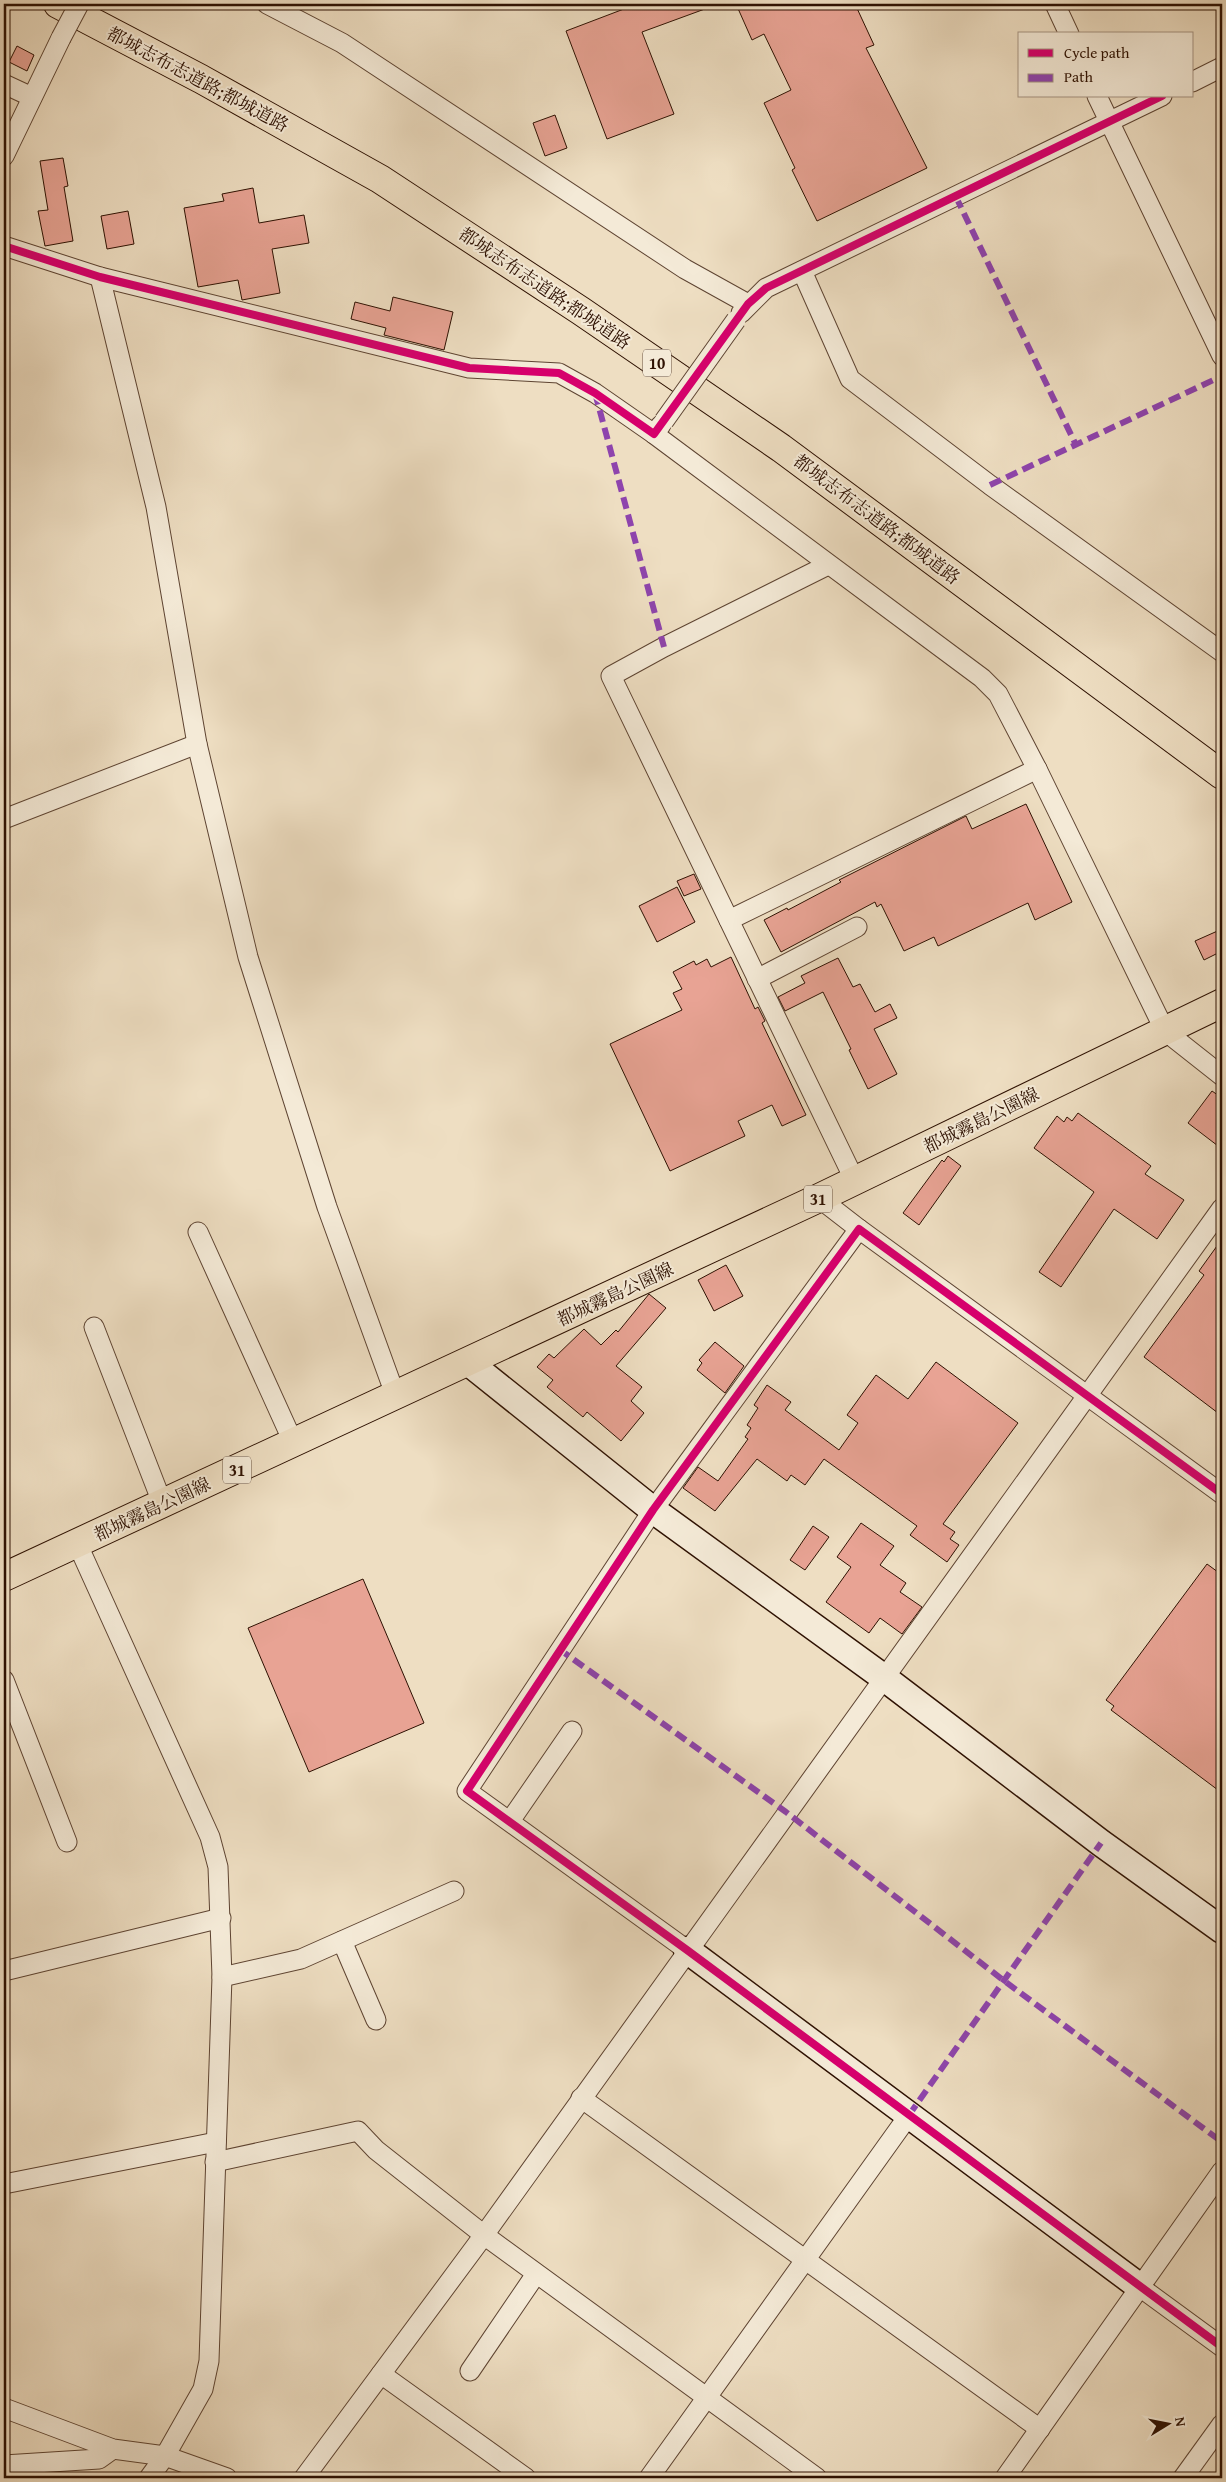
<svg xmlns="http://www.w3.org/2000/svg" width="1226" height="2482" font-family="'Gentium Book Plus','Noto Serif JP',serif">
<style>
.building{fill:#e8a394;stroke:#2e1102}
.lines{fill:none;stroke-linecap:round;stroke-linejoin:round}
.street-casing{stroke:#5e4432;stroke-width:21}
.secondary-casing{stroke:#2e1102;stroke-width:29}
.primary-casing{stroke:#2e1102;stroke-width:30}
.highway-casing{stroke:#2e1102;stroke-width:30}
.street{stroke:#f4ead7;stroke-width:19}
.secondary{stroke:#f4ead7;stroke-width:26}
.primary{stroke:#eedec2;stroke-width:28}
.highway{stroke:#eedec2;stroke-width:28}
.street-bridge-casing{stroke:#5e4432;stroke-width:21;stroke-linecap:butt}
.street-bridge{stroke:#f4ead7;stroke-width:19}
.quiet{stroke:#8e44ad;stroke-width:6;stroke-dasharray:12 6;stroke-linecap:butt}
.cycleway-casing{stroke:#f4ead7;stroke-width:11}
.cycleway{stroke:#d6006c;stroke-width:8}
.labels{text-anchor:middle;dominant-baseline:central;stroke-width:4;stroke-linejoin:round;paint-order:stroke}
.shield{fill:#f4ead7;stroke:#695242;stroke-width:1}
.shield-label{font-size:16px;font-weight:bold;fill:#2e1102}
.street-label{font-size:18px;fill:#2e1102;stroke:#f4ead7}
</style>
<rect width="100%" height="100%" fill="#eedec2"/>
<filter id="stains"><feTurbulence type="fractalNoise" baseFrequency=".004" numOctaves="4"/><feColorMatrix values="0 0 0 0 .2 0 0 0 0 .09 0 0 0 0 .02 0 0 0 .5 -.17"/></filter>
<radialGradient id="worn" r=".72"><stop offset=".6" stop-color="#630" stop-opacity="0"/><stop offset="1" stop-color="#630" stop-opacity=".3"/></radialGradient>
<!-- building -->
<g class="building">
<polygon points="637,4 713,4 713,6 642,32 674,114 607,139 566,31"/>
<polygon points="736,4 855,4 874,45 866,48 927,168 817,221 792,170 795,168 764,103 791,90 764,34 752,40"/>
<polygon points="17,46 34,55 27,71 9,62"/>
<polygon points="555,115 567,148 545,156 533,123"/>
<polygon points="63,158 68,186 64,187 73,241 45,246 38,211 48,210 40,161"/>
<polygon points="253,188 259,223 304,215 309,243 272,249 280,293 242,300 238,280 198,287 184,208 224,201 222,194"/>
<polygon points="128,211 134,244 107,249 101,216"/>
<polygon points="393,297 453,312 444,350 384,335 386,328 351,319 355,302 390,311"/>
<polygon points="1026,804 1072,902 1035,920 1028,903 938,946 934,937 904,951 881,904 877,907 875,902 781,952 764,920 787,908 788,910 841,882 839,880 966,816 972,829"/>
<polygon points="694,874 701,889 684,896 677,881"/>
<polygon points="677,887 695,922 657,942 639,906"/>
<polygon points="1222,929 1222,951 1204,960 1195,941"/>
<polygon points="731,957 755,1009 758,1007 765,1021 762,1023 806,1115 782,1126 772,1105 738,1121 745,1136 670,1171 610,1044 682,1010 673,993 682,989 673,972 694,961 696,965 707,959 711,967"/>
<polygon points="838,958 853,987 860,984 875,1012 890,1004 897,1018 874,1029 897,1074 868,1089 849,1050 851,1049 823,992 785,1011 778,997 805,983 801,976"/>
<polygon points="1212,1091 1222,1098 1222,1149 1188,1123"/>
<polygon points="1078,1113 1151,1166 1145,1174 1184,1200 1157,1239 1114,1209 1061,1287 1039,1272 1094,1192 1034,1148 1057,1116 1064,1122 1067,1117 1072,1121"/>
<polygon points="948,1156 961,1166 919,1225 903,1213 942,1160 944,1162"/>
<polygon points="1222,1239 1222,1416 1144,1357 1204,1275 1199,1271"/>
<polygon points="726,1265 743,1296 714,1311 698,1280"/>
<polygon points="649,1294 666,1308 616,1366 642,1387 631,1401 644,1413 621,1441 587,1412 583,1417 547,1387 553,1380 537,1367 549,1354 554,1358 584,1329 601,1345 616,1330 618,1332"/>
<polygon points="715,1342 744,1366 725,1393 697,1370 702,1363 699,1360"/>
<polygon points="936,1362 1018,1423 943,1524 955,1532 950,1539 959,1545 947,1562 910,1535 917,1526 824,1459 805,1485 791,1475 787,1481 757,1459 715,1511 683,1488 698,1467 718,1481 748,1439 745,1437 751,1428 747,1425 758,1408 754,1405 767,1385 791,1402 785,1410 839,1450 858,1423 847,1415 876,1375 908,1399"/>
<polygon points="861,1523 894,1546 880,1565 906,1583 900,1592 922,1607 902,1634 880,1618 869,1633 826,1602 851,1567 837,1557"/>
<polygon points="813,1526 829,1537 805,1570 790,1560"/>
<polygon points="1207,1564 1222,1575 1222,1793 1111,1710 1114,1706 1106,1700"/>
<polygon points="363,1579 424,1723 309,1772 248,1628"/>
</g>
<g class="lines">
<!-- street casing -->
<g class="street-casing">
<g id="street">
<polyline points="267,4 342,43 685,269 748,304"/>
<polyline points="1055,4 1069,34"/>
<polyline points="1192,82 1222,67"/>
<polyline points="4,84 32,97"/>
<polyline points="1097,96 1222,356"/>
<polyline points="4,156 61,38"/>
<polyline points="4,246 100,277 469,368 559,373 595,393 654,434 661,425"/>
<polyline points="802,271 850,379 990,485 1222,652"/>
<polyline points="100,277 156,507 197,744 248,957 327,1207 396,1397"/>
<polyline points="741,313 766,288 1162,96"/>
<polyline points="654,434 982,678 998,694 1037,769 1165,1031 1222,1076"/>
<polyline points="828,565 664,647 611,676 855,1181"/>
<polyline points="4,819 197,744"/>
<polyline points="729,920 1037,769"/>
<polyline points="757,979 857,927"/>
<polyline points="819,1198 859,1229"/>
<polyline points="198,1232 294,1444"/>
<polyline points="94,1327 163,1505"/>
<polyline points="77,1543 210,1837 218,1867 222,1977 209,2361 203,2389 165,2456 149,2478"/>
<polyline points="4,1680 67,1842"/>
<polyline points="510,1821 572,1731"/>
<polyline points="342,1941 376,2020"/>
<polyline points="687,1950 467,1791 653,1510 859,1229 1222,1494"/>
<polyline points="4,1971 221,1918"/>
<polyline points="222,1977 301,1959 454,1891"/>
<polyline points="581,2098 1040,2429"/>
<polyline points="215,2162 358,2131 376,2150 484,2235 817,2478"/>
<polyline points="4,2184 216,2142"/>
<polyline points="1140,2287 1222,2347"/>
<polyline points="470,2371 536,2274"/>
<polyline points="381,2374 526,2478"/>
<polyline points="4,2408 113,2449 165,2456 227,2478"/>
<polyline points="4,2465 99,2459 113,2449"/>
<polyline points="304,2478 484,2235 1222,1208"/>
<polyline points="649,2478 909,2115"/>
<polyline points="1005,2478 1222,2171"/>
<polyline points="1183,2478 1222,2424"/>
</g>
</g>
<!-- secondary casing -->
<g class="secondary-casing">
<g id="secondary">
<polyline points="468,1362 653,1510 883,1677 1101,1843 1222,1930"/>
<polyline points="687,1950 1140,2287"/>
</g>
</g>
<!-- primary casing -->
<g class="primary-casing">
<polyline id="primary" points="4,1577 819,1198 1222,1003"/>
</g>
<!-- highway casing -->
<g class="highway-casing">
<polyline id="highway" points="58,4 201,79 380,179 581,311 781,448 1222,775"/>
</g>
<!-- street -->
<use href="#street" class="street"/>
<!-- secondary -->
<use href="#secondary" class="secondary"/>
<!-- primary -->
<use href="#primary" class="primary"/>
<!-- highway -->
<use href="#highway" class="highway"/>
<!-- street-bridge casing -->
<g class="street-bridge-casing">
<g id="street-bridge">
<polyline points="61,38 79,4"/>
<polyline points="664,421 736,320"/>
</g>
</g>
<!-- street-bridge -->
<use href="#street-bridge" class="street-bridge"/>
<!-- quiet -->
<g class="quiet">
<polyline points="956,197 1076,445"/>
<polyline points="595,393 664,647"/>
<polyline points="990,485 1222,376"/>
<polyline points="559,1649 786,1812 1003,1980 1222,2142"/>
<polyline points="909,2115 1101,1843"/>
</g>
<!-- cycleway casing -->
<g class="cycleway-casing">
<g id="cycleway">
<polyline points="4,246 100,277 469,368 559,373 595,393 654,434 748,304 766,288 1162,96"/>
<polyline points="1222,1494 859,1229 653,1510 467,1791 687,1950 1222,2347"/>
</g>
</g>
<!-- cycleway -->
<use href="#cycleway" class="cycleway"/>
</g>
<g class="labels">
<!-- shield labels -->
<g class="shield">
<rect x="643" y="349.5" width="28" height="27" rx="4"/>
<rect x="804" y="1185.5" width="28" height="27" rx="4"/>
<rect x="223" y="1456.5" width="28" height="27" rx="4"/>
</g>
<g class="shield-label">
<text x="657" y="363">10</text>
<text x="818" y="1199">31</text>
<text x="237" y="1470">31</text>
</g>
<!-- street labels -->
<g class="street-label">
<text transform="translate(198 79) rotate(28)">都城志布志道路;都城道路</text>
<text transform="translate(545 288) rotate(34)">都城志布志道路;都城道路</text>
<text transform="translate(877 519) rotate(37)">都城志布志道路;都城道路</text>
<text transform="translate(981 1120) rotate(-26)">都城霧島公園線</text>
<text transform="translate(615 1294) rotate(-25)">都城霧島公園線</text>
<text transform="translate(152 1509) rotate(-25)">都城霧島公園線</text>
</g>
</g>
<!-- margin -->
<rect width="1226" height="2482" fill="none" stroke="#eedec2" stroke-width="20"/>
<rect x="5" y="5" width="1216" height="2472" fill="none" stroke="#2e1102" stroke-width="2.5"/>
<rect x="10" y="10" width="1206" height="2462" fill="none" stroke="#2e1102"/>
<!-- legend -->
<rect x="1018" y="32" width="175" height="65" fill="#f4ead7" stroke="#a59382"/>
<rect x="1028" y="49" width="25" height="8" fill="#d6006c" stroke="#a59382"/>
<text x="1064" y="58" font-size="15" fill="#2e1102">Cycle path</text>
<rect x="1028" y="74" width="25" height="8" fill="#8e44ad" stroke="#a59382"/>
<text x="1064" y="82" font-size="15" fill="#2e1102">Path</text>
<!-- north arrow -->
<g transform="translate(1168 2424) rotate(80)" stroke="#f4ead7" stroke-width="4" paint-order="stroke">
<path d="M0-4L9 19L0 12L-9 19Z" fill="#2e1102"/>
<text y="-8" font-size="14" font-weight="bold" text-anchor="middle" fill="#2e1102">N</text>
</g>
<rect width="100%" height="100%" filter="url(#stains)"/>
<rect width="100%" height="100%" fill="url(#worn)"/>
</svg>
